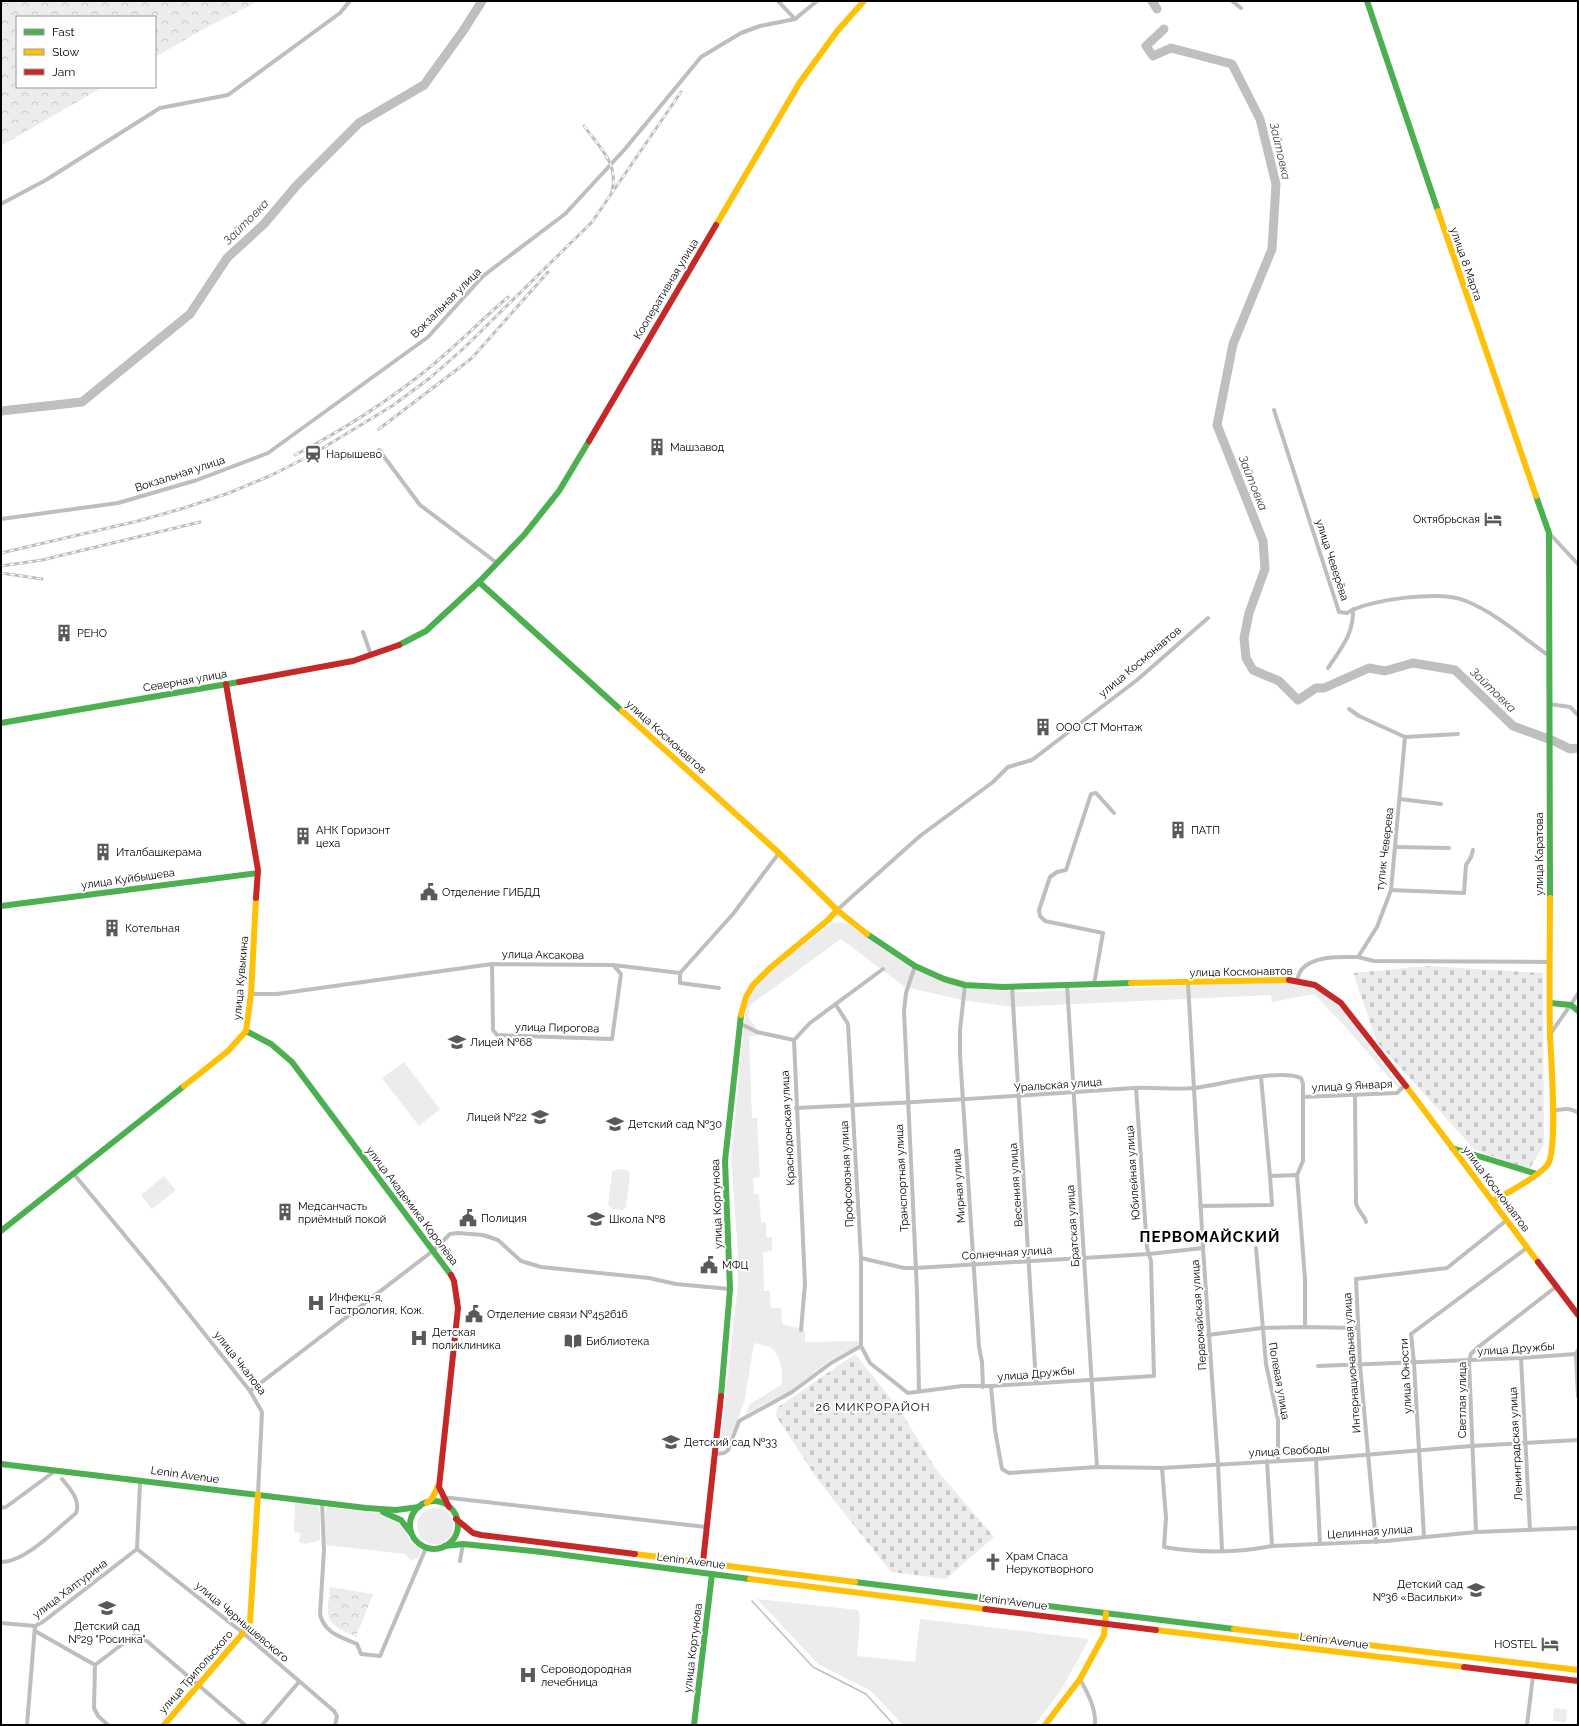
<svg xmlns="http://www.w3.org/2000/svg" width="1579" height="1726" font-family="Raleway,sans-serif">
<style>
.grass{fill:#ececec}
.forest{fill:url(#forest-crowns)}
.cemetery{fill:url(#cemetery-stones)}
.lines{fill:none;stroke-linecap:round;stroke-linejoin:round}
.stream{stroke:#bfbfbf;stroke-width:1.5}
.river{stroke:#bfbfbf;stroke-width:9}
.street{stroke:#bebebe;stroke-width:4}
.fast{stroke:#4caf50;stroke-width:6}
.slow{stroke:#ffc107;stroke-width:6}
.jam{stroke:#c62828;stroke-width:6}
.rail-casing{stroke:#bebebe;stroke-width:3}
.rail{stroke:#fff;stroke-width:1.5;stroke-dasharray:4.5;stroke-linecap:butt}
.labels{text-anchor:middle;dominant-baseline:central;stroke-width:4;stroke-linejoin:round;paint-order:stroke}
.street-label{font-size:11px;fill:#000;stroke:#fff}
.poi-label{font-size:11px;fill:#000;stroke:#fff;text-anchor:start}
.water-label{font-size:12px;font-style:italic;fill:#444;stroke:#fff}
.neighbourhood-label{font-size:12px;letter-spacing:1px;fill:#000;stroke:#fff}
.district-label{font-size:15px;font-weight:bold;letter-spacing:1px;fill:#000;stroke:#fff}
</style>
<defs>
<pattern id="forest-crowns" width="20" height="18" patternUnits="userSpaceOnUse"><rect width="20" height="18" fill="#ececec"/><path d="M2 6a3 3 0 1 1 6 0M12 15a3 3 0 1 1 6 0" fill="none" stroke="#c9c9c9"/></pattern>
<pattern id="cemetery-stones" width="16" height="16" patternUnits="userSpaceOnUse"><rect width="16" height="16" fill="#ececec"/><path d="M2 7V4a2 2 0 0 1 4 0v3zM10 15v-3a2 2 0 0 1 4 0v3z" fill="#c9c9c9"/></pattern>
</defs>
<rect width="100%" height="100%" fill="#fff"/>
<!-- grass -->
<g class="grass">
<path d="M838,922L849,924L878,946L957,985L978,989L1024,992L1282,982L1299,983L1323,992L1344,1012L1401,1088H1398L1345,1026L1314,994L1272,1002L1271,995L1012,1007L962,1000L905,987L841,939L750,1005L748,1017L762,1035L749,1036L752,1118H757L760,1177L753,1178L754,1194H759L761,1223L766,1222V1237H772V1251L763,1252L764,1291H770L771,1308H781L782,1324L805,1330V1342L860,1341V1345L830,1360L792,1390L745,1414L750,1404L781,1385C784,1374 781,1354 770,1347C765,1345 759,1344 754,1343L744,1403L726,1447L722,1449L720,1446L738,1284V1254L731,1159L746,1006L754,987L768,973L832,923Z"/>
<polygon points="404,1062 440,1109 419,1126 382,1078"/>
<polygon points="619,1169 628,1170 630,1173 626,1208 622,1210 612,1209 608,1205 612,1172"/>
<polygon points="164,1176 176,1190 152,1209 141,1195"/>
<polygon points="295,1502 317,1505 320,1513 320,1540 306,1544 299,1542 300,1533 294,1532"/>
<polygon points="328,1507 385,1514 396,1519 406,1529 409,1541 421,1550 419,1558 411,1560 405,1554 326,1545 325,1513"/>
<circle cx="435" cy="1526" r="18"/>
<polygon points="757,1599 858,1610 860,1619 857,1656 915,1662 920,1619 1089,1639 1063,1687 1035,1725 903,1725 871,1691 818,1664"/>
<polygon points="1554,1708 1567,1710 1566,1722 1553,1721"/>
</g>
<!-- forest -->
<g class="forest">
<polygon points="1,1 259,1 209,26 155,57 155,17 17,17 17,87 103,87 1,146"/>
<path d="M330,1587L373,1594L356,1637C324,1622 326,1621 330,1587Z"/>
</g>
<!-- cemetery -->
<g class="cemetery">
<polygon points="1428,966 1543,973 1544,1144 1529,1170 1474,1149 1377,1042 1353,973"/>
<polygon points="855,1354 900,1410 935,1468 994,1537 946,1579 891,1572 818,1480 776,1416 777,1408"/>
</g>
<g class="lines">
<!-- stream -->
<polyline class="stream" points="752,1601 813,1667 866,1694 894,1725"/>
<!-- river -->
<g class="river">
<polyline points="1152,1 1157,9"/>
<polyline points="1164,29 1146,46 1153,56 1171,48 1232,64 1260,119 1276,184 1272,249 1233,344 1217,425 1263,541 1265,569 1249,613 1244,638 1246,658 1253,670 1279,681 1298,700 1316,688 1324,688 1369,668 1385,671 1413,663 1455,670 1513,726 1554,741 1570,749 1578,748"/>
<polyline points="1,411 82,402 190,314 227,258 264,224 297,185 359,123 424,85 463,31 482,1"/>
</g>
<!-- street -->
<g class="street">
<polyline points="778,1 795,19"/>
<polyline points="1232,1 1241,8"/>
<polyline points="1,204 46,180 160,108 228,95 340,13 350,1"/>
<path d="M1274,410L1339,612L1347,613C1369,599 1442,590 1466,601C1496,613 1522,637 1548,655"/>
<polyline points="379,450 420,505 497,563"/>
<polyline points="1,519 118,503 197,480 268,453 428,337 483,276 565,214 625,149 701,57 741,33 760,26 795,19 817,1"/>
<polyline points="1549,533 1578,564"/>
<polyline points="363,632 371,655"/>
<path d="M1328,668C1341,648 1354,634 1353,609"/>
<polyline points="1549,704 1570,707 1578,715"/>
<polyline points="1349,709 1359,716 1405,737"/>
<polyline points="1400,799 1441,804"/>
<polyline points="1396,847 1449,848"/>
<polyline points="1391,890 1464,893 1466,865 1471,857 1473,850"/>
<polyline points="837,910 920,836 993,782 1008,767 1032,760 1137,680 1208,618"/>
<polyline points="1358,957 1374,961 1550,962"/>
<polyline points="492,964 493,1030 497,1035 612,1039 621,974 613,965"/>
<polyline points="915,966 906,993 904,1011 917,1292 919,1391"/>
<polyline points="680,973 680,983 719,988"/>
<path d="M1297,980C1298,977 1300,971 1302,969C1315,955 1341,957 1358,957L1377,927L1391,890L1405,737L1458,734"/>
<polyline points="1188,983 1203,1248 1218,1464 1222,1550"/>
<polyline points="1067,984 1097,1467"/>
<polyline points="1094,984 1103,933 1045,921 1040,916 1039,910 1050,877 1057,872 1066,870 1091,794 1096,793 1114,813"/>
<polyline points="965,985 960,1030 960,1055 979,1347 982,1362 983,1387"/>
<polyline points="1012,987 1036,1383"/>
<polyline points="251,994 277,994 492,964 613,965 680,973 733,914 779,853"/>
<polyline points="836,1005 848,1024 861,1258 861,1346"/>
<polyline points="739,1023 757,1032 794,1040"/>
<polyline points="1551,1033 1578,994"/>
<polyline points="1261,1077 1270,1176"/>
<path d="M1355,1096L1356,1203C1358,1212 1365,1216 1366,1222"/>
<path d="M796,1108C909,1103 1021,1096 1134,1088C1154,1087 1174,1090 1194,1088C1221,1085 1278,1068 1301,1078L1303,1084V1097"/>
<path d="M1553,1111C1562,1109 1570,1107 1578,1113"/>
<polyline points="73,1173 165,1284 250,1391 262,1412 258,1494"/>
<polyline points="1297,1175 1303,1161 1303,1097 1397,1093 1405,1085"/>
<polyline points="1200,1206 1272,1205 1270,1176 1297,1175 1305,1279 1305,1327"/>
<polyline points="1256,1248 1266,1364 1278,1420 1278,1460"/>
<polyline points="861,1258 904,1268 916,1268 1149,1254 1203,1248"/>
<polyline points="801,1330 805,1284 794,1040 810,1023 883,969"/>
<polyline points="1208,1335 1262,1328 1305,1327 1358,1328"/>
<polyline points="1578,1350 1576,1354 1578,1396"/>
<polyline points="1521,1358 1530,1530"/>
<polyline points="1318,1366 1521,1358 1576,1354"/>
<polyline points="991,1386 995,1430 1002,1469 1009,1473 1097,1467 1162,1468 1316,1459 1471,1446 1578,1440"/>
<polyline points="250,1391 434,1250 450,1234 458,1233 483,1235 498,1240 521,1261 541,1267 649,1278 676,1284 730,1289"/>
<polyline points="715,1454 724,1453 728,1450 739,1421 792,1392 831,1363 861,1346 870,1363 908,1393 962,1386 991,1386 1154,1376 1151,1261 1147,1248 1136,1088"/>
<polyline points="1316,1459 1320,1544"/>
<polyline points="1267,1461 1272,1546"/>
<path d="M1162,1468L1166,1518L1164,1547C1198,1553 1238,1553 1272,1546L1386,1541L1476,1532L1578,1528"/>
<polyline points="442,1497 706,1527"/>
<path d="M322,1502L324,1550L320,1614C324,1633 341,1637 357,1644L361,1654L380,1656L426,1548"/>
<polyline points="1,1508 6,1507 55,1471"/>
<polyline points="1476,1532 1469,1361 1471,1354 1477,1348 1557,1286"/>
<polyline points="1424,1537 1414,1363 1411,1334 1528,1247"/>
<polyline points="1376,1542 1360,1365 1356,1279 1447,1268 1507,1220"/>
<polyline points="137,1549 243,1633 334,1711 337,1716 335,1725"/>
<polyline points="137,1549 140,1483"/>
<polyline points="460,1561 463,1544"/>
<path d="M1,1562C25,1562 57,1529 76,1513C81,1500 70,1489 62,1479"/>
<polyline points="1,1623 35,1626 44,1621 137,1549"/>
<polyline points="35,1631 95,1665"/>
<path d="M1080,1679C1088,1694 1096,1708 1095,1725"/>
<polyline points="27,1725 35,1626"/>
<polyline points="108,1725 98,1716 94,1708 95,1665 133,1636 139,1636 148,1642 245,1725"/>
<polyline points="262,1725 299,1682"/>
<polyline points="1527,1725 1533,1676"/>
</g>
<!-- fast -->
<g class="fast">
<polyline points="1367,1 1438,211"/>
<polyline points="1536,496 1549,533 1550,898"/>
<polyline points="479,582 622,711"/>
<polyline points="399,645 426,631 479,582 524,535 559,491 589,441"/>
<polyline points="1,723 239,682"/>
<polyline points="1,906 258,873"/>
<polyline points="867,934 915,966 944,979 965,985 1003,987 1131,983"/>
<polyline points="1550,1003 1571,1005 1578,1011"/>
<polyline points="246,1031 271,1044 292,1062 451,1275"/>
<polyline points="1452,1148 1537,1174"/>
<polyline points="1,1231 184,1086"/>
<polyline points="721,1396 730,1289 725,1161 741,1015"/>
<polyline points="1,1464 366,1508 396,1510 419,1507"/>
<circle cx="434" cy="1525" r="24"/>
<polyline points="383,1512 401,1520 411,1533"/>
<polyline points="445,1546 463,1544 542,1552 750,1579"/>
<polyline points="855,1582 1234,1629"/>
<polyline points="694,1725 712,1574"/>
</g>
<!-- slow -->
<g class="slow">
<polyline points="1438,211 1536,496"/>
<polyline points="716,225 800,82 838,30 864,1"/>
<polyline points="622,711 779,853 837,910 867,934"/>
<polyline points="1131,983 1289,980"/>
<polyline points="741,1015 746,997 753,985 770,968 828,920 837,910"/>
<polyline points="184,1086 228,1051 246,1031 251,994 256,898"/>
<polyline points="1406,1086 1538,1262"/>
<path d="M1493,1201C1504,1195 1542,1174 1548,1164C1558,1148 1551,1058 1550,1035C1549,989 1550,944 1550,898"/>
<polyline points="427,1503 433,1497 438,1486"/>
<polyline points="635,1554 855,1582"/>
<polyline points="750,1579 985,1609"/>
<polyline points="1234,1629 1578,1670"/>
<polyline points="1156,1630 1464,1667"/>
<polyline points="164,1725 243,1633 250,1622 258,1494"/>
<polyline points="1045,1725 1080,1679 1104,1635 1106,1613"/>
</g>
<!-- jam -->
<g class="jam">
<polyline points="589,441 716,225"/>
<polyline points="239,682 353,661 399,645"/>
<polyline points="226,684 258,870 256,898"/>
<polyline points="1289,980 1315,985 1341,1003 1406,1086"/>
<polyline points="1538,1262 1578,1315"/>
<polyline points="449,1507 439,1487 458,1308 454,1281 451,1275"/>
<polyline points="456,1519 473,1533 481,1535 635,1554"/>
<polyline points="703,1562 721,1396"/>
<polyline points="985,1609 1156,1630"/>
<polyline points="1464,1667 1578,1681"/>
</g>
<!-- rail casing -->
<g class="rail-casing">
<g id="rail">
<path d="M584,126C599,147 619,163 612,191"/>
<polyline points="379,429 472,358 548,272"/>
<path d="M295,455C341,431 384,404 424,372C453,349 480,321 508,297"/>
<polyline points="1,553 138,521 184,508 229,493 272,475 313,454 392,406 430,378 464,348 592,222 681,92"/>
<polyline points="1,566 42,560 200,522"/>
<polyline points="1,573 42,579"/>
</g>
</g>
<!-- rail -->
<use href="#rail" class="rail"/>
</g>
<!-- icons -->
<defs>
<g id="building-bare" transform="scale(1.38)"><path d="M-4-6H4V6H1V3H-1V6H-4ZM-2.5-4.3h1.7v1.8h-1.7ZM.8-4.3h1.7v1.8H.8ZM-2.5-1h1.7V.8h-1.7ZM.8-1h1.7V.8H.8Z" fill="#595959" stroke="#fff" stroke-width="2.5" paint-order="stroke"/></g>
<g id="station-bare" transform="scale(1.38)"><path d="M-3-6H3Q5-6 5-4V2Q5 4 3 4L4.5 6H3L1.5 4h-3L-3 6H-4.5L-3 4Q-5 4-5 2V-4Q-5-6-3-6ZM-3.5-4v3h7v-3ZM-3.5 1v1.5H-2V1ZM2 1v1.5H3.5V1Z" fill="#595959" stroke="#fff" stroke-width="2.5" paint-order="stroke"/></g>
<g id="hotel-bare" transform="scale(1.38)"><path d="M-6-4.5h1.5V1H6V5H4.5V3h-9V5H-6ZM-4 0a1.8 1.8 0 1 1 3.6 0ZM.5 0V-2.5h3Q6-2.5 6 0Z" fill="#595959" stroke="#fff" stroke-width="2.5" paint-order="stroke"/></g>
<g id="civic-bare" transform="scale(1.38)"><path d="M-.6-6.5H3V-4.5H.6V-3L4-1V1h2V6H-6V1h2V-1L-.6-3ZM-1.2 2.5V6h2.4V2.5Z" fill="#595959" stroke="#fff" stroke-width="2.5" paint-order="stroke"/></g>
<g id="school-bare" transform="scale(1.38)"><path d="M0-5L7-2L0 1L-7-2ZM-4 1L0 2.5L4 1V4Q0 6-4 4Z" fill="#595959" stroke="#fff" stroke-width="2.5" paint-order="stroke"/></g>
<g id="hospital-bare" transform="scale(1.38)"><path d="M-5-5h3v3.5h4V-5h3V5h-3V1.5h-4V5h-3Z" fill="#595959" stroke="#fff" stroke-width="2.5" paint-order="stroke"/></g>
<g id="library-bare" transform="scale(1.38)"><path d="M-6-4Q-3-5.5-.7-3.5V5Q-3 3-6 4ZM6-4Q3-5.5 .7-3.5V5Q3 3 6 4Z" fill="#595959" stroke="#fff" stroke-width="2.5" paint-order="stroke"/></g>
<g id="church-bare" transform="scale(1.38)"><path d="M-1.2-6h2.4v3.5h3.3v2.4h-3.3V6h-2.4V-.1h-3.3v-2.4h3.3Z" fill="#595959" stroke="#fff" stroke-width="2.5" paint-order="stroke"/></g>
</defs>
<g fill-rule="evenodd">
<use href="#building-bare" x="657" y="447"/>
<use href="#station-bare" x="313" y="454"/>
<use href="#hotel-bare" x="1493" y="519"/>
<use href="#building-bare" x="64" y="633"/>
<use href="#building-bare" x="1043" y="727"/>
<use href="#building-bare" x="1178" y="830"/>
<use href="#building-bare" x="303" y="836"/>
<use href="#building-bare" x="103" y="852"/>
<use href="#civic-bare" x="429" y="892"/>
<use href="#building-bare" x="112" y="928"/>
<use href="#school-bare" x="457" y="1042"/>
<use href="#school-bare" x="540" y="1117"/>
<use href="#school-bare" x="615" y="1124"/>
<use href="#building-bare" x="285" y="1212"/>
<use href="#civic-bare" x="468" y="1218"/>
<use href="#school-bare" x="596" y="1219"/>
<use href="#civic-bare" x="709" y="1265"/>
<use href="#hospital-bare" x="316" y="1303"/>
<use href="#civic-bare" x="474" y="1314"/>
<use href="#hospital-bare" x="419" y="1338"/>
<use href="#library-bare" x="573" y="1341"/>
<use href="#school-bare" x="671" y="1442"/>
<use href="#church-bare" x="993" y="1562"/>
<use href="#school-bare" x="1476" y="1590"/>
<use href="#school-bare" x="107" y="1608"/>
<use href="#hotel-bare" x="1550" y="1644"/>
<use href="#hospital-bare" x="528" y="1675"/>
</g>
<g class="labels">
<!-- street labels -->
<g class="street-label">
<text transform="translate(1466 264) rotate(71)">улица 8 Марта</text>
<text transform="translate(666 289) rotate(-59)">Кооперативная улица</text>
<text transform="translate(446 303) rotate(-45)">Вокзальная улица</text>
<text transform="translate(180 474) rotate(-18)">Вокзальная улица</text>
<text transform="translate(1332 560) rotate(72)">улица Чеверёва</text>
<text transform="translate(1140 662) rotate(-40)">улица Космонавтов</text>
<text transform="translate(185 681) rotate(-10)">Северная улица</text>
<text transform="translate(666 737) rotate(42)">улица Космонавтов</text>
<text transform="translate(1385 849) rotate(-83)">тупик Чеверева</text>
<text transform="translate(1539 854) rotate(-90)">улица Каратова</text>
<text transform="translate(128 879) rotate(-8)">улица Куйбышева</text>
<text transform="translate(543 955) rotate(1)">улица Аксакова</text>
<text transform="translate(1241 972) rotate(-1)">улица Космонавтов</text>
<text transform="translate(241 978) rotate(-85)">улица Кувыкина</text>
<text transform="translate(557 1028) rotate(1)">улица Пирогова</text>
<text transform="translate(1058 1085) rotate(-4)">Уральская улица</text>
<text transform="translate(1352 1086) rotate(-3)">улица 9 Января</text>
<text transform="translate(788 1128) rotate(-93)">Краснодонская улица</text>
<text transform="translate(1133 1173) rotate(-94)">Юбилейная улица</text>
<text transform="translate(847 1174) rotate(-93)">Профсоюзная улица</text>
<text transform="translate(902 1178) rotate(-93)">Транспортная улица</text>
<text transform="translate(1016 1185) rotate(-94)">Весенняя улица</text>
<text transform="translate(959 1186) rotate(-94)">Мирная улица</text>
<text transform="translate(1496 1189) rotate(53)">улица Космонавтов</text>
<text transform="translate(717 1204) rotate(-92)">улица Кортунова</text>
<text transform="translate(412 1206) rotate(53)">улица Академика Королёва</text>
<text transform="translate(1073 1226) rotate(-94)">Братская улица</text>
<text transform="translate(1007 1253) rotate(-4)">Солнечная улица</text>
<text transform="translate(1199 1315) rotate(-94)">Первомайская улица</text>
<text transform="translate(1516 1349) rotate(-4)">улица Дружбы</text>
<text transform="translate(240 1363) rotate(52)">улица Чкалова</text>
<text transform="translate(1352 1363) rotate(-94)">Интернациональная улица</text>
<text transform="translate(1036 1374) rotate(-5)">улица Дружбы</text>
<text transform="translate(1406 1376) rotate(-93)">улица Юности</text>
<text transform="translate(1279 1381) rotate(80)">Полевая улица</text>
<text transform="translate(1462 1400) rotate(-90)">Светлая улица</text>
<text transform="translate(1516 1444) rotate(-93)">Ленинградская улица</text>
<text transform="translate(1289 1451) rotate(-3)">улица Свободы</text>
<text transform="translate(185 1475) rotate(8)">Lenin Avenue</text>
<text transform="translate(1370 1532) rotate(-4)">Целинная улица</text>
<text transform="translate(691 1561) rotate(7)">Lenin Avenue</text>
<text transform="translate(70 1589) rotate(-37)">улица Халтурина</text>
<text transform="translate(1013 1602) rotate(7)">Lenin Avenue</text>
<text transform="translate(242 1622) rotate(40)">улица Чернышевского</text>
<text transform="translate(1334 1641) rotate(7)">Lenin Avenue</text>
<text transform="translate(693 1648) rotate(-83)">улица Кортунова</text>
<text transform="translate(196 1672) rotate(-49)">улица Трипольского</text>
</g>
<!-- poi labels -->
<g class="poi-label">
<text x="670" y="447">Машзавод</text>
<text x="326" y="454">Нарышево</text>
<text x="1480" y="519" text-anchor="end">Октябрьская</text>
<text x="77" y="633">РЕНО</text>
<text x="1056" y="727">ООО СТ Монтаж</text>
<text x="316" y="830">АНК Горизонт<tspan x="316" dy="13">цеха</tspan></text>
<text x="1191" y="830">ПАТП</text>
<text x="116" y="852">Италбашкерама</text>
<text x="442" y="892">Отделение ГИБДД</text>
<text x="125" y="928">Котельная</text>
<text x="470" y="1042">Лицей №68</text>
<text x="527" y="1117" text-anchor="end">Лицей №22</text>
<text x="628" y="1124">Детский сад №30</text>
<text x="298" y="1206">Медсанчасть<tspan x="298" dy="13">приёмный покой</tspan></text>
<text x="481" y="1218">Полиция</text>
<text x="609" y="1219">Школа №8</text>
<text x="722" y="1265">МФЦ</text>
<text x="329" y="1297">Инфекц-я,<tspan x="329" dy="13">Гастрология, Кож.</tspan></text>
<text x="487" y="1314">Отделение связи №452616</text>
<text x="432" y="1332">Детская<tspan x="432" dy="13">поликлиника</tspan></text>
<text x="586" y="1341">Библиотека</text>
<text x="684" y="1442">Детский сад №33</text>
<text x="1006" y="1556">Храм Спаса<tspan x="1006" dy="13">Нерукотворного</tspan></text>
<text x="1463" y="1584" text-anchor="end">Детский сад<tspan x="1463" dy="13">№36 «Васильки»</tspan></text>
<text x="107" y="1626" text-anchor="middle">Детский сад<tspan x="107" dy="13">№29 "Росинка"</tspan></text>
<text x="1537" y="1644" text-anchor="end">HOSTEL</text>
<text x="541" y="1669">Сероводородная<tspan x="541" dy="13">лечебница</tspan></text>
</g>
<!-- water labels -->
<g class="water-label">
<text transform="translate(1280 151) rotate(77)">Зайтовка</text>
<text transform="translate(246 222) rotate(-45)">Зайтовка</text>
<text transform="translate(1253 483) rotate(68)">Зайтовка</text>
<text transform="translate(1493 690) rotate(44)">Зайтовка</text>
</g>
<!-- neighbourhood labels -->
<g class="neighbourhood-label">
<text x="873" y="1407">26 МИКРОРАЙОН</text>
</g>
<!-- district labels -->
<g class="district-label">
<text x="1210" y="1237">ПЕРВОМАЙСКИЙ</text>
</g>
</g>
<!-- border -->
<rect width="1579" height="1726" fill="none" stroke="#000000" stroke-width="4"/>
<!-- legend -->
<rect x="16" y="16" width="140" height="72" fill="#ffffff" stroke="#999999"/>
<rect x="24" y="29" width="20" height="6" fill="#4caf50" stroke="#999999"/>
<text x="52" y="36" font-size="12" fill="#000000">Fast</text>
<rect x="24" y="49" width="20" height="6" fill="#ffc107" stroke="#999999"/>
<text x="52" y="56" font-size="12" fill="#000000">Slow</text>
<rect x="24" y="69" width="20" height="6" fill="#c62828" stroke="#999999"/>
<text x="52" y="76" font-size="12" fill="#000000">Jam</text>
</svg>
